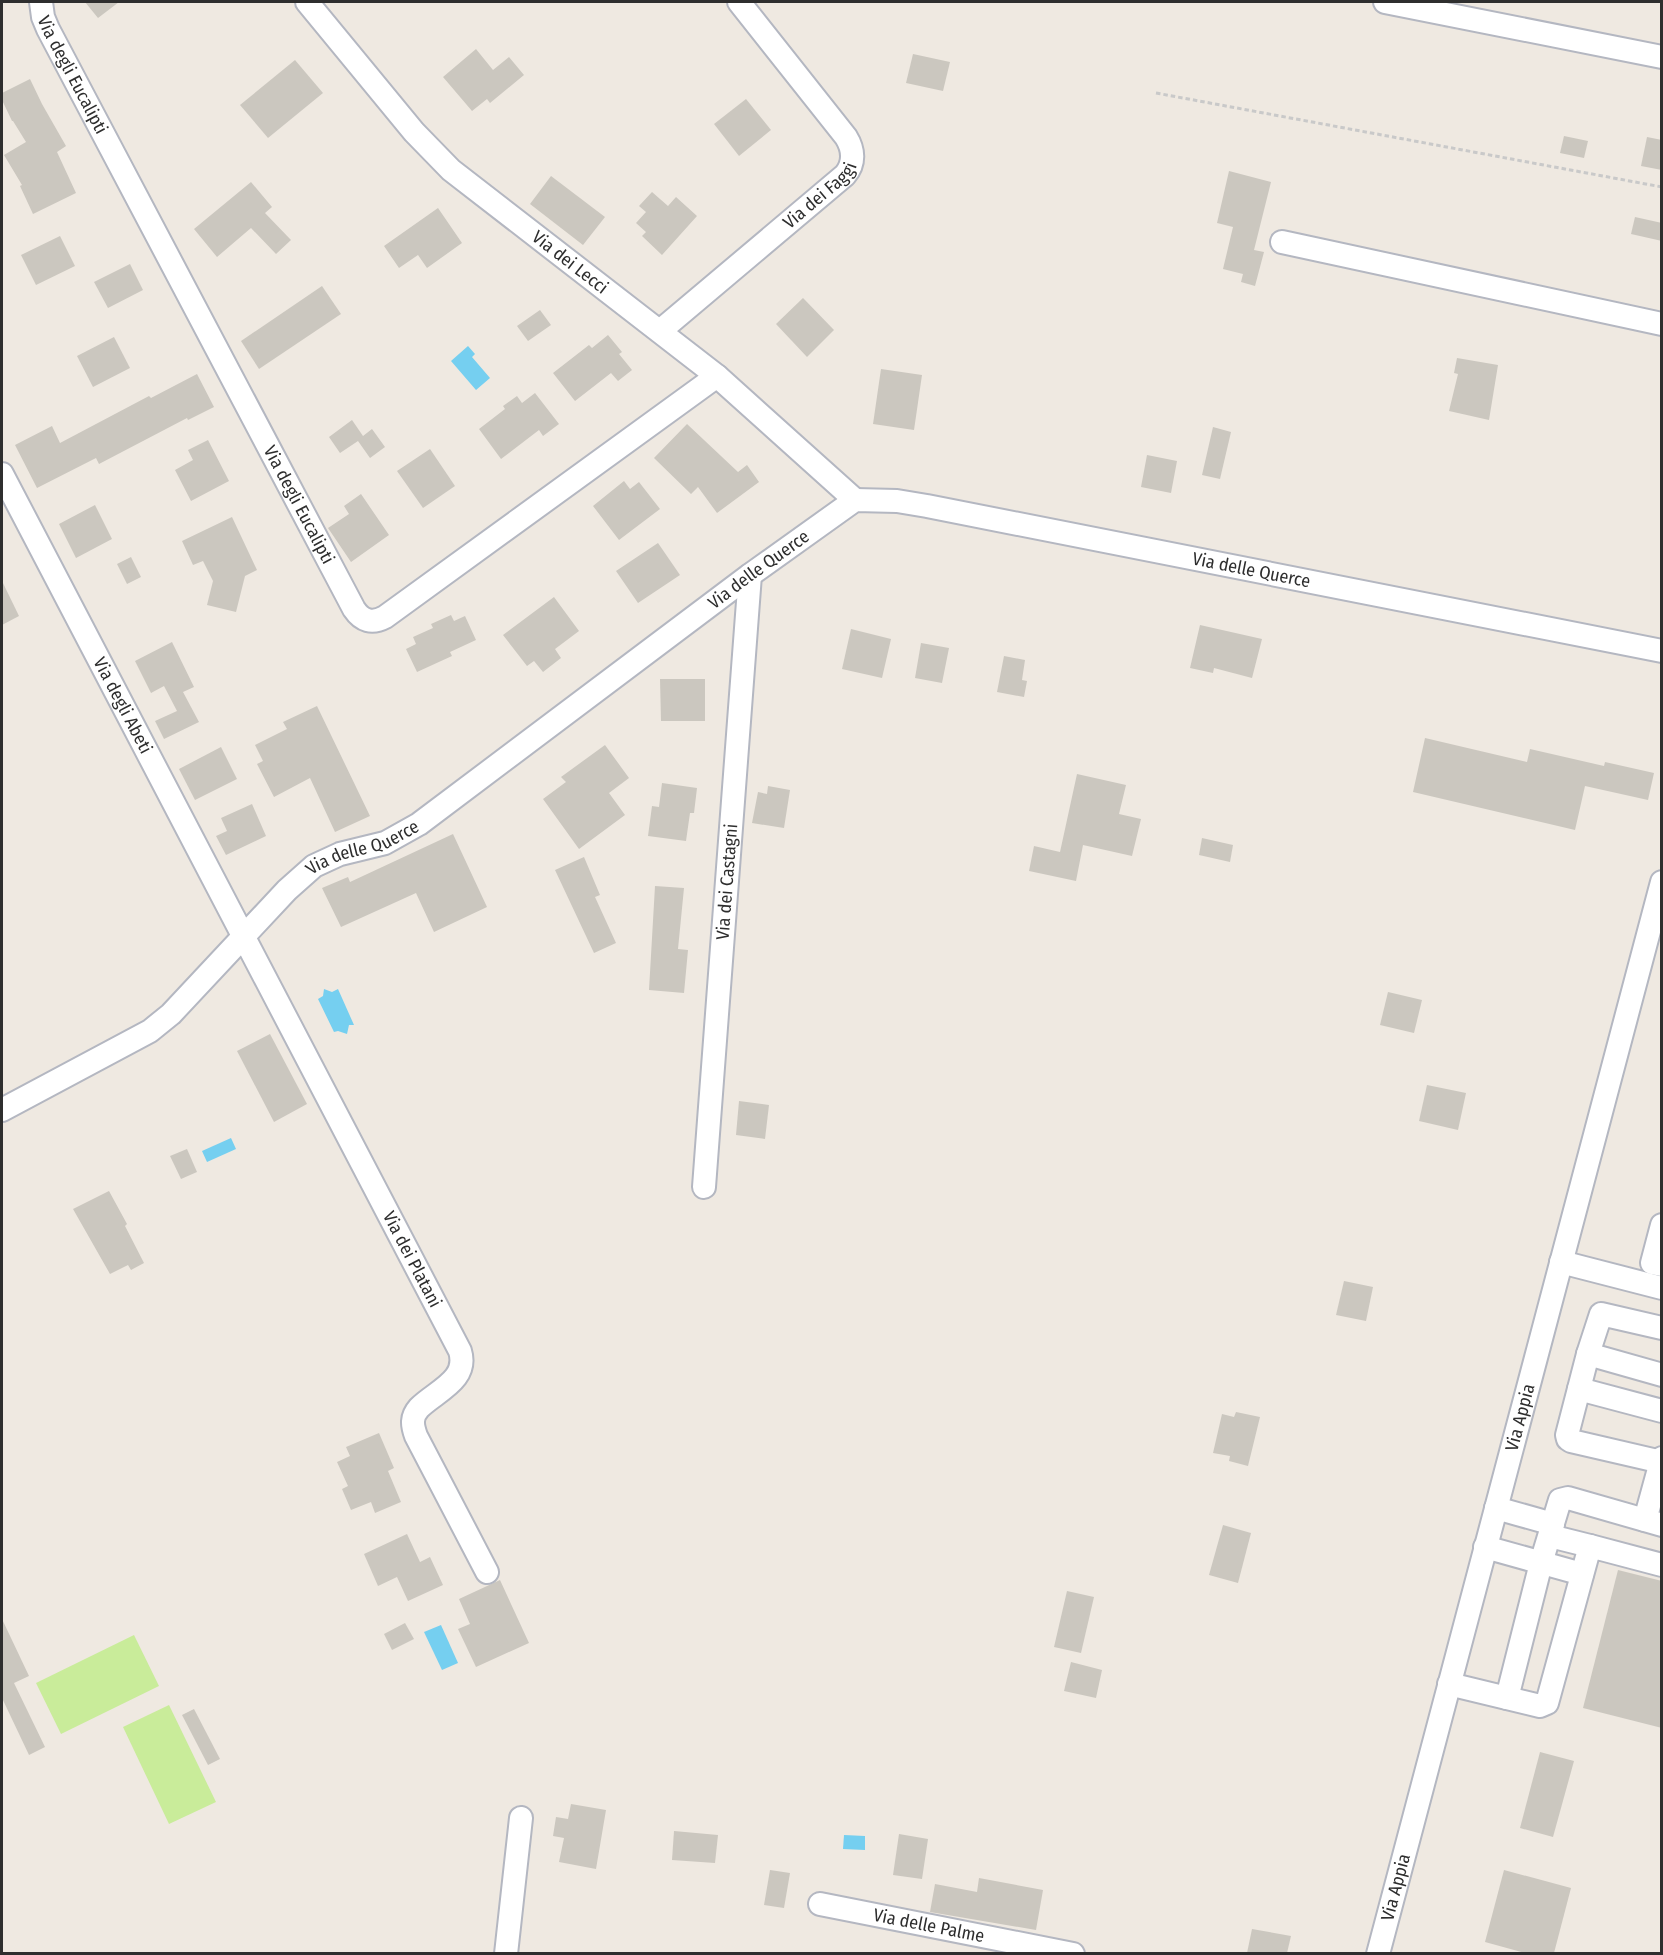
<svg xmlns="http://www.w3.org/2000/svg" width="1663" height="1955" font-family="'Fira Sans Condensed',sans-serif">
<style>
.pitch{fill:#c9ec9a}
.water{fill:#75cff0}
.building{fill:#cbc7bf}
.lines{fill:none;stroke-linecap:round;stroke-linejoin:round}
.minor-casing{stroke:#b4b7c1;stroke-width:26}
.path{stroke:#c9c9c9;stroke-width:3;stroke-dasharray:4.5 3;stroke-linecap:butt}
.minor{stroke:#fff;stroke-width:22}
.labels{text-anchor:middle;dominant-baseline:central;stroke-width:4.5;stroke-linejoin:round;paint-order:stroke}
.street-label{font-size:18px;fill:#2e2e2e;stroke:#fff}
</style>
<rect width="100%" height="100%" fill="#efe9e1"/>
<!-- pitch -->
<g class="pitch">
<polygon points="134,1635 159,1686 61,1734 36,1683"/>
<polygon points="169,1705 216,1802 169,1824 123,1727"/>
</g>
<!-- water -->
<g class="water">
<polygon points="468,346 475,354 472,357 490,378 476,390 451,361"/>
<polygon points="324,989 332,992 338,989 354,1025 349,1025 347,1034 338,1031 334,1032 318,999 323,996"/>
<polygon points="231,1138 236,1149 207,1162 202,1151"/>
<polygon points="441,1625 458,1663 442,1670 424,1632"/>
<polygon points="844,1835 865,1836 865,1850 843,1849"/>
</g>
<!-- building -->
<g class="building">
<polygon points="85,2 119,2 98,18"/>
<polygon points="476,49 493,70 509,57 524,75 490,103 487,99 472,111 443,77"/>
<polygon points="913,54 950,62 943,91 906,83"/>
<polygon points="295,60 323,93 268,138 240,105"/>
<polygon points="30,79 42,104 66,146 57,152 76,193 33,214 20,186 22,185 4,155 26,142 13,121 12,121 2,100 2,93"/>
<polygon points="746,99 771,130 739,156 714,124"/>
<polygon points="1564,136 1588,141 1584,158 1560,153"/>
<polygon points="1647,137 1662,140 1662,170 1641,166"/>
<polygon points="1229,171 1271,182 1254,250 1264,252 1255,286 1241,282 1243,274 1223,269 1233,227 1217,223"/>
<polygon points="551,176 605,217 583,245 530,204"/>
<polygon points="251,182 272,207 265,213 291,240 276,254 251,228 217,257 194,229"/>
<polygon points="652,192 668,206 676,197 697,216 662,255 642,236 646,232 636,223 646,212 639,206"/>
<polygon points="438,208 462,243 427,268 418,255 399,268 384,246"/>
<polygon points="1635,217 1662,223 1662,241 1631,234"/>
<polygon points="60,236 75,266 36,285 21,255"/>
<polygon points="130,264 143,290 108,308 94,282"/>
<polygon points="322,286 341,314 259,369 241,341"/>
<polygon points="803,298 834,330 807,357 776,324"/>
<polygon points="540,310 551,325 528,341 517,326"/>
<polygon points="608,335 622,352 619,354 632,370 618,381 611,373 575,401 553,373 589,345 592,348"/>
<polygon points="114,337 130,368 93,387 77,356"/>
<polygon points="1457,358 1498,365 1489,420 1449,411 1458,374 1454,373"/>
<polygon points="881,369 922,375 914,430 873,424"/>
<polygon points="197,374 214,407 188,420 187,418 99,464 96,458 37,488 15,445 52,426 60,443 149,396 151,398"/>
<polygon points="535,393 559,424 543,436 539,430 501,459 479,429 505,409 503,406 517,396 522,403"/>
<polygon points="352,420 363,436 372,429 385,447 370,458 358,441 340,453 329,437"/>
<polygon points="687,424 738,472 747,465 759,482 717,513 698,487 691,494 654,458"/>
<polygon points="1213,427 1231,432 1220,479 1202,475"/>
<polygon points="208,440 229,481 191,501 175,470 193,460 188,450"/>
<polygon points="430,449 455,486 423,508 397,471"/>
<polygon points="1147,455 1177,461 1171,493 1141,487"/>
<polygon points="624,481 630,489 639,482 660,509 619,540 593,506"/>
<polygon points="361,494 389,535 351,562 328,528 349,514 344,506"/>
<polygon points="95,505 112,539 76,558 59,524"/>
<polygon points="232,517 257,570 245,576 236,612 207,605 213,581 203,561 193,565 182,541"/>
<polygon points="658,543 680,575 638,603 616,571"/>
<polygon points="131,557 141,577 127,584 117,564"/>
<polygon points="2,581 19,616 2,625"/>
<polygon points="554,597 579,631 555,649 561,658 543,672 534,661 527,666 503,635"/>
<polygon points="451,615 454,621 465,616 476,640 450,652 452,656 417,672 406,649 416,644 413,637 433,628 431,624"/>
<polygon points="1200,625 1262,639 1252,678 1214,668 1213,673 1190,668"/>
<polygon points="851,629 891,639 882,678 842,669"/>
<polygon points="172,642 194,687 183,692 199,722 164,739 155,721 177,711 164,686 151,693 135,661"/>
<polygon points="921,643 949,648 942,683 915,678"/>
<polygon points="1004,656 1025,660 1022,680 1027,681 1024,697 997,692"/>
<polygon points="660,679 705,679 705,721 661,721"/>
<polygon points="317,706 370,816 335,832 310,778 274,797 257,764 263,761 255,745 287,729 283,722"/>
<polygon points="1425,738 1527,762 1530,749 1604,766 1605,762 1654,773 1648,800 1585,786 1575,830 1413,792"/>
<polygon points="605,745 629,778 609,793 625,815 579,849 543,799 566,782 561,777"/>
<polygon points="221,747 237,779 195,800 179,769"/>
<polygon points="1077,774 1126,785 1119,814 1141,819 1132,856 1083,845 1076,881 1029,871 1034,846 1060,852"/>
<polygon points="662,783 697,788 694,813 690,813 686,841 648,836 652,806 659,807"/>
<polygon points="768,786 790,790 784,828 752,823 758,792 767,794"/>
<polygon points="252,804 266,836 226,855 216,836 227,831 221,818"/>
<polygon points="453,834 487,907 434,932 416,893 341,927 322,888 348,877 350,882"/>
<polygon points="1202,838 1233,845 1230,862 1199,855"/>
<polygon points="584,857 600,895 595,897 616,943 594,953 555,870"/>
<polygon points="655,886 684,888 678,949 688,950 684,993 649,990"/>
<polygon points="1388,992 1422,1000 1414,1033 1380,1025"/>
<polygon points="270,1034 307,1104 274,1122 237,1051"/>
<polygon points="1427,1085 1466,1093 1458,1130 1419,1121"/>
<polygon points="739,1101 769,1105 765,1139 736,1135"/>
<polygon points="187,1149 197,1172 181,1179 170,1156"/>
<polygon points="109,1191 127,1224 125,1226 144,1263 131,1270 128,1265 110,1274 73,1209"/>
<polygon points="1344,1281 1373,1287 1366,1321 1336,1315"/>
<polygon points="1236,1412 1260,1417 1248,1466 1229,1461 1230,1456 1213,1453 1222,1414 1234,1417"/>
<polygon points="379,1433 394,1468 388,1471 401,1502 375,1513 371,1502 351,1510 342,1489 348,1486 337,1462 350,1456 346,1447"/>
<polygon points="1223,1525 1251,1533 1238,1583 1209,1575"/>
<polygon points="407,1534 420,1562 430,1557 443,1585 408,1601 397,1577 378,1586 364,1554"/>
<polygon points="1618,1570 1662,1581 1662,1728 1583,1708"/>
<polygon points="500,1580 529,1643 476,1667 458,1629 470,1624 459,1599"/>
<polygon points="1067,1591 1094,1597 1081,1653 1054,1647"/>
<polygon points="2,1619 29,1676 14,1683 45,1747 29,1755 2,1698"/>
<polygon points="405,1623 414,1639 392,1650 384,1634"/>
<polygon points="1071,1662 1102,1670 1096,1698 1064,1691"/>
<polygon points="194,1709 220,1759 208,1765 182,1715"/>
<polygon points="1540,1752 1574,1761 1553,1837 1520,1828"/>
<polygon points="571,1804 606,1810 596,1869 559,1862 564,1838 553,1836 556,1817 568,1819"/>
<polygon points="674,1831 718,1835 715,1863 672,1860"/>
<polygon points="899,1834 928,1839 922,1879 893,1875"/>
<polygon points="770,1870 790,1873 784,1908 764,1905"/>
<polygon points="1504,1870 1571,1888 1554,1953 1525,1953 1485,1942"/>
<polygon points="979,1878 1043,1890 1036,1930 930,1912 935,1884 977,1892"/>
<polygon points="1252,1929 1291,1936 1287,1953 1247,1953"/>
</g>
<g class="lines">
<!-- minor casing -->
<g class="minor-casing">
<g id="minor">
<path id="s1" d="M41,2L43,17L48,29L354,609C362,621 372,624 385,617L717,376"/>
<path id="s2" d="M307,2L414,132L451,170L717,376L855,500"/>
<polyline points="1385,2 1662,57"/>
<polyline points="1282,242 1662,324"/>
<path id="s3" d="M660,331L845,175C855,163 854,150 846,137L739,2"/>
<path id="s4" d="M2,474L460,1351C469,1380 436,1391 419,1408C411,1417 412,1425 416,1436L487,1572"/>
<path id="s5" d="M2,1110L150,1031L171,1014L287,890L314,866L340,854L385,843L419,824L750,575L855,500L897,501L927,506L1662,651"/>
<path id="s6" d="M704,1187L750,575"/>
<polyline points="1662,1225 1652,1263 1662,1265"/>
<polyline points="1561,1262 1662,1288"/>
<polyline points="1662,1328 1601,1314 1588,1354 1662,1375"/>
<polyline points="1588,1354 1567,1435 1568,1439 1571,1441 1662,1462"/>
<polyline points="1579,1389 1662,1411"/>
<polyline points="1496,1508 1553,1524"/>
<polyline points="1645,1520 1662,1458"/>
<polyline points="1550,1536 1590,1546"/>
<polyline points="1485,1547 1582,1574"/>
<polyline points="1449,1684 1540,1706 1547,1703 1590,1546 1662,1565"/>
<polyline points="1507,1698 1541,1563 1560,1500 1568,1498 1662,1525"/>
<path id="s7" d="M820,1904L1073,1954"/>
<polyline points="506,1954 521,1818"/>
<path id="s8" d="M1378,1954L1662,882"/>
</g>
</g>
<!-- path -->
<polyline class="path" points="1156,93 1662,187"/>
<!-- minor -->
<use href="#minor" class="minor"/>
</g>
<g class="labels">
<!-- street labels -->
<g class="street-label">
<text stroke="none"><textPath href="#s1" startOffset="80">Via degli Eucalipti</textPath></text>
<text stroke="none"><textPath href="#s3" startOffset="210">Via dei Faggi</textPath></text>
<text stroke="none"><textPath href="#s2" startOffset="372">Via dei Lecci</textPath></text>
<text stroke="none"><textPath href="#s1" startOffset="566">Via degli Eucalipti</textPath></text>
<text stroke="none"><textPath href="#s5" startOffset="939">Via delle Querce</textPath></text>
<text stroke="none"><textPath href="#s5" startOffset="1461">Via delle Querce</textPath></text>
<text stroke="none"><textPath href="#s4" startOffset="261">Via degli Abeti</textPath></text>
<text stroke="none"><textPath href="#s5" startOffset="453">Via delle Querce</textPath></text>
<text stroke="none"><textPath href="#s6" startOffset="306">Via dei Castagni</textPath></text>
<text stroke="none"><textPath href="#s4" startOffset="886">Via dei Platani</textPath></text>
<text stroke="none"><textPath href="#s8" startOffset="555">Via Appia</textPath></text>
<text stroke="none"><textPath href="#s8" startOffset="69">Via Appia</textPath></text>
<text stroke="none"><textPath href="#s7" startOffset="111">Via delle Palme</textPath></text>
</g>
</g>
<!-- border -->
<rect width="1663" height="1955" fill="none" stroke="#2e2e2e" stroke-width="6"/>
</svg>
